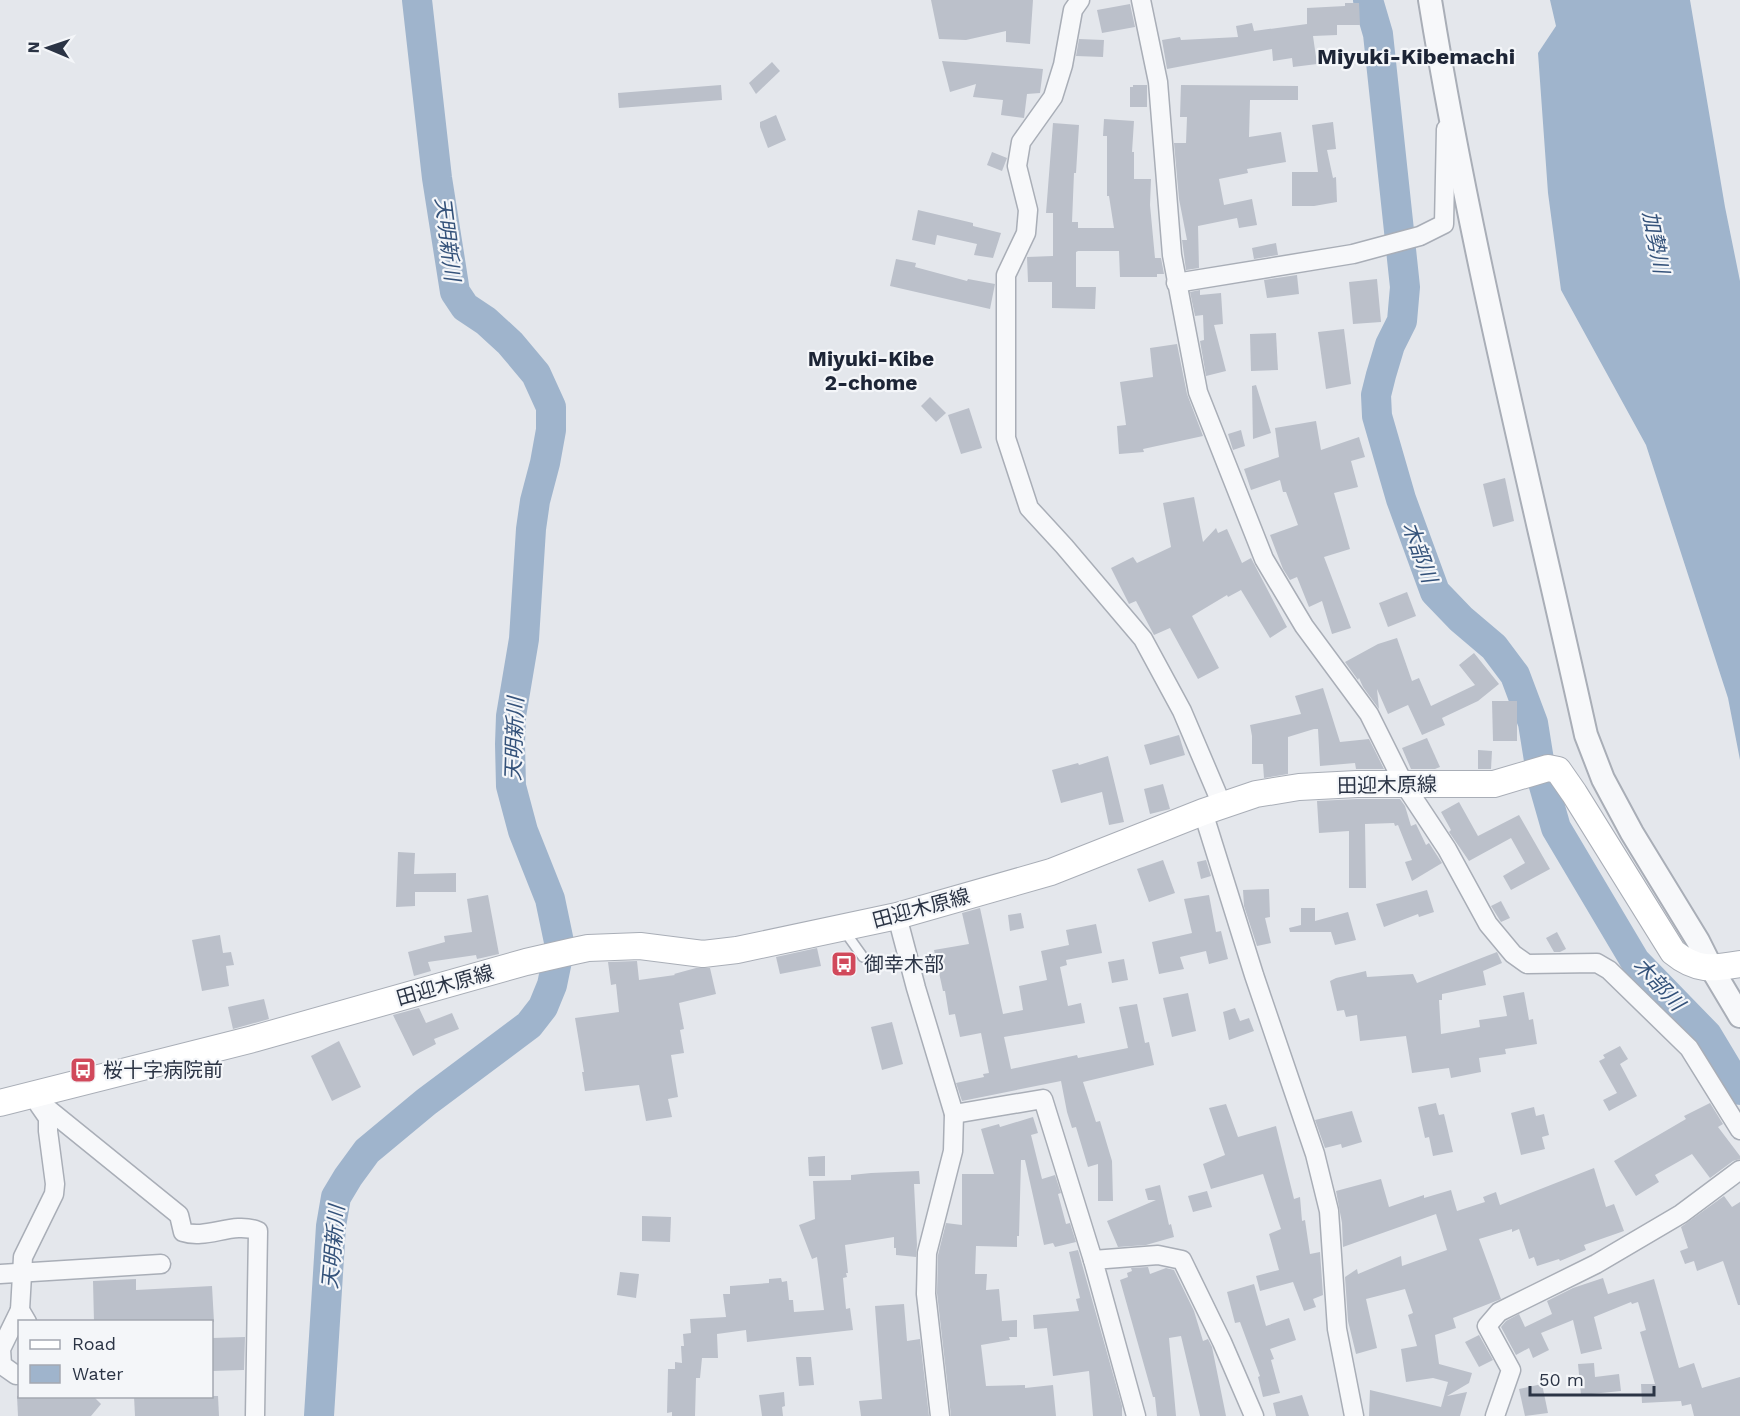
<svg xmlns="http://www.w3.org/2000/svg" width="1740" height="1416" font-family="'Work Sans','Noto Sans JP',sans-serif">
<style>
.water{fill:#9fb4cc}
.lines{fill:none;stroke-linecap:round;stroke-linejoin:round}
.river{stroke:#9fb4cc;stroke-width:30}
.building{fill:#bbc0ca}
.service-casing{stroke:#a9aeb7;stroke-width:12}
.minor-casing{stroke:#a9aeb7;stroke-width:21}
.tertiary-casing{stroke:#a9aeb7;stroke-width:26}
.secondary-casing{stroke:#a9aeb7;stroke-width:28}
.service{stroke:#f7f8fa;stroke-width:9}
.minor{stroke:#f7f8fa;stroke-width:18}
.tertiary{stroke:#f7f8fa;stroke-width:22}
.secondary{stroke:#fff;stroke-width:26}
.labels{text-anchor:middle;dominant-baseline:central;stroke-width:4.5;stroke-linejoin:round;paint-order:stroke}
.street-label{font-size:20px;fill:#2b3445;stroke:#f4f6f9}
.poi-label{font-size:20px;fill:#2b3445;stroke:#f4f6f9;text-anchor:start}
.water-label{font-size:21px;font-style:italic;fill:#34527a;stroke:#f4f6f9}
.neighbourhood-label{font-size:21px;font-weight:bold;fill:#1d2536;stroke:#f4f6f9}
.quarter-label{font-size:22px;font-weight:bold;fill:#1d2536;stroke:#f4f6f9}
</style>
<rect width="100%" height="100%" fill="#e4e7ec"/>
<!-- water -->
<polygon class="water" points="1550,0 1690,0 1725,207 1740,281 1740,760 1728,698 1646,445 1561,290 1548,193 1538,53 1556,26"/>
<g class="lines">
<!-- river -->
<g class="river">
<polyline points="1368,0 1378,34 1405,287 1402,321 1390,345 1381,375 1376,395 1377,416 1401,499 1435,592 1461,619 1494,647 1515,675 1533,723 1542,779 1556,828 1635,961 1707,1035 1740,1090"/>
<polyline points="319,1416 331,1226 336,1197 348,1177 367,1151 426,1102 529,1025 543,1007 552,985 559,951 559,942 550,899 523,831 511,786 510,744 511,716 524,639 531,529 535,501 545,463 551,430 551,407 536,374 510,343 486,321 465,307 455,292 437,178 417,0"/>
</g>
</g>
<!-- building -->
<g class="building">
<polygon points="931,0 1033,0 1030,44 1006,42 1006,31 966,40 939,39"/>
<polygon points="1345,3 1359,3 1360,25 1337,25 1337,35 1313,36 1317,64 1293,67 1292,58 1273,61 1272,49 1167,69 1162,40 1180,37 1181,40 1238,37 1236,26 1252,23 1254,31 1307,24 1307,8 1345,6"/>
<polygon points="1130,4 1135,27 1102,33 1097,10"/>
<polygon points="1079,39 1104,40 1103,57 1076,56"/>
<polygon points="942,61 1043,69 1040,93 1027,94 1024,118 1001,115 1003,100 973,97 976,84 950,92"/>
<polygon points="772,62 780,71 756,94 749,83"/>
<polygon points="721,85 722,100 619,108 618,93"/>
<polygon points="1133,85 1147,85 1147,107 1130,107 1130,87 1133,87"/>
<polygon points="1181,85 1298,86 1298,100 1250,100 1249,137 1281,132 1286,162 1247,169 1248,173 1219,179 1224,205 1252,199 1257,225 1239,228 1237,218 1198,226 1199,268 1186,270 1182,240 1187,240 1179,199 1174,143 1186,143 1187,117 1180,117"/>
<polygon points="776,115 786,140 768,148 760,127 760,122"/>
<polygon points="1104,119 1134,121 1132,152 1134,152 1134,179 1151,179 1150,205 1155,258 1161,258 1164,274 1157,274 1157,277 1120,277 1119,251 1078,251 1076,252 1076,287 1096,287 1095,309 1052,308 1052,282 1028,282 1027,257 1053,256 1053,213 1046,213 1053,123 1079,125 1076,173 1074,173 1072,222 1078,222 1078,228 1114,228 1109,196 1107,196 1107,136 1103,136"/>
<polygon points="1333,122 1336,149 1327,150 1333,178 1336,177 1337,202 1314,206 1292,206 1292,172 1318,172 1312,125"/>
<polygon points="992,152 1007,158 1002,171 987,165"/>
<polygon points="918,210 973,223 973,226 1001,233 993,258 974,255 977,244 937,235 935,245 912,240"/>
<polygon points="1276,243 1278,255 1254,259 1252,248"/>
<polygon points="896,259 916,263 915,267 967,281 968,279 995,284 990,309 890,286"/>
<polygon points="1297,275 1299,294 1267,298 1264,280"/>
<polygon points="1377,279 1381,322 1353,324 1349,282"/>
<polygon points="1200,290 1200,295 1221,293 1223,324 1214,325 1226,371 1206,376 1200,341 1204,340 1203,315 1195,316 1190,292"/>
<polygon points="1344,329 1351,384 1326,389 1318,332"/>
<polygon points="1276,333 1278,370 1251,371 1250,334"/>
<polygon points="1177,344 1187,394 1203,436 1143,449 1144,452 1119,454 1117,426 1126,425 1120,382 1153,377 1150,348"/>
<polygon points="1256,385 1271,433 1253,439 1252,386"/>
<polygon points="930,397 946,413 936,422 921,406"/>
<polygon points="969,408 982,448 961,454 948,415"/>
<polygon points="1316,421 1321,450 1359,437 1365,457 1351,461 1358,487 1334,493 1350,549 1324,557 1351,628 1332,634 1322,601 1309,607 1297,577 1290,580 1283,569 1270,535 1298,525 1286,492 1283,492 1280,480 1251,490 1244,469 1279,457 1275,428"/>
<polygon points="1241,430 1245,446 1233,450 1228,434"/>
<polygon points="1505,478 1514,521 1493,527 1483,484"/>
<polygon points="1194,497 1203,542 1216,528 1218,533 1227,529 1242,563 1251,558 1287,627 1270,638 1241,590 1228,597 1227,595 1192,616 1219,668 1198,679 1170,628 1154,635 1136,601 1129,604 1111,568 1133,557 1137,563 1171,547 1163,503"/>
<polygon points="1407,592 1416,616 1388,627 1379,603"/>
<polygon points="1397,638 1412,681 1419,678 1431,706 1475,685 1459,665 1474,653 1499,684 1478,701 1442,718 1445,725 1422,735 1408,705 1388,714 1377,689 1379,709 1363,687 1359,678 1358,680 1345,662 1378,644"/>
<polygon points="1323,688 1340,742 1369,739 1384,769 1356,769 1355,763 1320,766 1318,729 1314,729 1288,737 1288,774 1264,778 1263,764 1252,764 1252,736 1250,725 1301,714 1295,696"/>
<polygon points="1492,701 1517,701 1517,741 1493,741"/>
<polygon points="1179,735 1185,755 1150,765 1144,745"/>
<polygon points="1427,738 1440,767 1435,769 1411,769 1402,748"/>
<polygon points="1478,750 1492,751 1491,769 1478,769"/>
<polygon points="1108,756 1124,822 1109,825 1102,792 1061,803 1052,770 1078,763 1079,765"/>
<polygon points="1163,784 1170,809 1150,814 1144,789"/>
<polygon points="1357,799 1400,799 1405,806 1411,826 1416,824 1426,845 1429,843 1442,863 1412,881 1405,862 1412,860 1398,825 1395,826 1394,823 1365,824 1366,888 1349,888 1349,831 1319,833 1317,801"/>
<polygon points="1459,802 1478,836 1519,815 1550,869 1511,890 1503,876 1525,863 1511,838 1469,861 1449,832 1451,830 1441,812"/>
<polygon points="398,852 415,853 414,874 456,873 456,892 415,892 415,906 396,907"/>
<polygon points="1163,860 1175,893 1149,902 1137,869"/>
<polygon points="1206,860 1211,876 1201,879 1197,862"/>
<polygon points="1269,889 1270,917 1265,918 1271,943 1257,946 1244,906 1243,890"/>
<polygon points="1427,890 1434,912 1419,917 1418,914 1384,927 1376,904"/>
<polygon points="488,895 499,954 477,959 476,955 428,962 431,971 414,976 408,952 445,942 444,936 472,932 467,899"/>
<polygon points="1209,895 1216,932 1221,931 1228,959 1209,964 1206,951 1180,957 1184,969 1159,974 1152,942 1192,933 1184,899"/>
<polygon points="1501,901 1510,918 1501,922 1491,906"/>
<polygon points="980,908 1003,1014 1023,1010 1019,986 1047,980 1041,951 1069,945 1066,930 1096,924 1102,953 1066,960 1067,965 1060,967 1068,1006 1081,1003 1085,1023 1004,1037 1011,1069 1077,1055 1078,1058 1128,1048 1119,1007 1137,1004 1145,1043 1149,1042 1154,1065 1083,1082 1096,1122 1100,1121 1112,1161 1113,1201 1098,1201 1098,1164 1088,1167 1076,1127 1072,1128 1067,1112 1061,1081 962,1101 956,1083 984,1077 983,1074 989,1073 981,1033 960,1037 955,1014 949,1015 945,991 943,991 934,950 969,944 962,913"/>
<polygon points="1301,908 1315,908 1315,921 1348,912 1356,940 1335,945 1331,932 1290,932 1289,928 1301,925"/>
<polygon points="1021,913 1024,928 1010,931 1008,915"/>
<polygon points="1557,932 1566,949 1560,952 1554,952 1546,938"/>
<polygon points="220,935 223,953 231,952 234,965 226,966 229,986 202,991 192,940"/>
<polygon points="817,948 821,966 780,974 776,957"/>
<polygon points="1497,952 1502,963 1483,971 1486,985 1442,994 1442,1000 1439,1000 1441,1034 1480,1027 1479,1020 1507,1016 1503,996 1524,992 1529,1020 1533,1019 1537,1044 1505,1049 1506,1054 1479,1058 1481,1072 1451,1078 1449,1068 1412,1073 1406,1036 1360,1041 1357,1015 1346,1017 1344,1010 1337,1011 1330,981 1336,978 1366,971 1367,977 1413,974 1417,983"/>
<polygon points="1124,959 1128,980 1112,983 1108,962"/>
<polygon points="637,961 639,980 675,975 674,974 696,968 710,968 716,994 679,1003 684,1029 680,1030 684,1053 671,1055 678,1097 668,1099 672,1117 646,1121 639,1085 585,1091 582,1072 584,1072 575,1018 619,1012 616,984 611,985 608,962"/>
<polygon points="1188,993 1196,1031 1172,1037 1163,998"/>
<polygon points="264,999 269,1019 233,1029 228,1007"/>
<polygon points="419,1008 426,1023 452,1013 459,1029 434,1039 436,1044 413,1056 393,1015"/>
<polygon points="1235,1008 1240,1021 1249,1018 1254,1031 1229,1040 1223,1012"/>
<polygon points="892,1022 903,1064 882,1070 871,1027"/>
<polygon points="339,1041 361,1087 332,1101 311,1056"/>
<polygon points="1620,1046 1628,1059 1620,1064 1637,1096 1609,1111 1603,1100 1617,1093 1599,1061 1605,1058 1603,1055"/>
<polygon points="1436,1103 1439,1115 1444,1114 1453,1152 1433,1156 1429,1137 1425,1138 1418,1107"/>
<polygon points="1710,1103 1723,1124 1718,1127 1740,1156 1740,1159 1733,1161 1710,1178 1692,1154 1655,1175 1659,1182 1636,1196 1614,1161 1686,1119 1684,1116"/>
<polygon points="1226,1104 1238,1137 1276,1126 1294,1199 1300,1197 1302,1221 1305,1220 1310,1254 1320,1252 1323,1295 1313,1299 1316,1307 1304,1311 1293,1282 1260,1291 1256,1276 1279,1270 1269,1234 1281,1229 1263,1174 1211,1189 1203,1164 1225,1155 1209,1108"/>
<polygon points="1534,1107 1536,1116 1544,1114 1549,1135 1542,1137 1545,1149 1521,1155 1511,1113"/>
<polygon points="1352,1111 1362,1142 1342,1148 1341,1144 1325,1148 1315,1120"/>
<polygon points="1033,1117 1038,1133 1031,1135 1042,1179 1055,1175 1061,1193 1058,1194 1066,1224 1070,1223 1076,1242 1055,1247 1053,1243 1044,1245 1025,1160 1021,1160 1019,1236 1017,1236 1017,1247 976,1246 975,1274 987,1274 986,1290 999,1289 1002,1321 1017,1320 1017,1337 1009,1337 1010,1340 981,1345 986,1386 1025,1385 1025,1388 1053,1385 1056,1416 951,1416 937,1293 938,1255 946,1223 962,1225 962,1174 994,1174 981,1129 999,1124 1000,1127"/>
<polygon points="825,1156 825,1176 809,1176 808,1157"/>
<polygon points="1594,1168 1606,1207 1614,1204 1624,1231 1584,1245 1586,1250 1560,1261 1559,1259 1537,1266 1534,1257 1529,1259 1519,1229 1512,1232 1512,1229 1479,1239 1501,1299 1453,1318 1456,1328 1435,1335 1439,1364 1472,1373 1469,1383 1447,1396 1467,1392 1460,1416 1369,1416 1370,1390 1441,1407 1448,1382 1433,1378 1406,1382 1401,1349 1417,1346 1408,1315 1413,1313 1405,1289 1366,1299 1377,1348 1356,1354 1348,1321 1345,1277 1357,1269 1358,1274 1401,1256 1402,1266 1447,1250 1436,1214 1343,1247 1342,1223 1336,1191 1381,1179 1389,1207 1424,1195 1424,1198 1451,1190 1457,1211 1485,1202 1483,1197 1496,1192 1500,1205"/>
<polygon points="919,1171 920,1184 914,1184 917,1245 916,1257 896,1255 896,1248 894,1248 894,1237 845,1245 848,1273 846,1273 847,1277 843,1278 846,1309 850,1308 853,1330 747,1342 746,1330 717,1334 718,1358 702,1358 700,1378 696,1378 695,1416 672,1416 672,1412 667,1413 668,1369 675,1369 675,1362 682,1363 681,1346 684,1346 683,1334 691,1333 690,1319 726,1317 723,1294 730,1294 730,1286 769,1283 769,1279 781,1278 782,1282 787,1281 789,1300 793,1300 794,1312 824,1310 817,1257 812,1259 799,1225 815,1219 813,1181 851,1180 851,1175 871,1173"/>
<polygon points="1160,1185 1169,1225 1171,1224 1174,1237 1146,1245 1118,1247 1107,1221 1156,1200 1148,1200 1145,1189"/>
<polygon points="1207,1191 1212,1207 1193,1212 1188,1196"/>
<polygon points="1724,1196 1732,1207 1740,1202 1740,1305 1738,1305 1723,1261 1697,1271 1694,1261 1685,1264 1680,1251 1688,1248 1681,1227"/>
<polygon points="642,1216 671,1217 670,1242 642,1241"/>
<polygon points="1078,1250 1122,1406 1122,1416 1093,1416 1089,1371 1053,1376 1047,1328 1034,1329 1033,1315 1079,1311 1076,1299 1080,1298 1069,1252"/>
<polygon points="1148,1267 1150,1274 1166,1268 1174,1270 1194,1311 1203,1341 1208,1339 1212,1347 1226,1416 1200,1416 1181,1336 1169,1338 1176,1416 1157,1416 1155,1397 1153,1397 1120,1280 1128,1277 1127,1273 1132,1271 1131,1268"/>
<polygon points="620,1272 639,1274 636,1298 617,1295"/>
<polygon points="1603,1278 1608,1294 1654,1279 1679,1368 1694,1363 1702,1388 1740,1377 1740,1416 1694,1416 1691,1404 1682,1406 1681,1401 1642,1403 1641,1384 1655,1384 1640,1332 1646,1330 1638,1302 1632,1304 1631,1302 1594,1317 1602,1349 1581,1354 1573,1320 1541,1333 1549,1350 1533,1358 1529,1348 1516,1355 1501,1327 1506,1321 1519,1314 1525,1327 1552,1314 1547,1301 1573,1288"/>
<polygon points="136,1279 136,1290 212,1286 214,1322 94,1322 93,1281"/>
<polygon points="1254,1284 1266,1326 1289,1318 1296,1340 1270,1349 1274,1359 1271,1360 1280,1393 1263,1397 1258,1377 1260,1376 1240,1322 1235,1323 1227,1292"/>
<polygon points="904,1304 907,1341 920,1339 929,1416 861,1416 859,1401 882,1399 875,1306"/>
<polygon points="1479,1335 1493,1360 1479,1367 1465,1342"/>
<polygon points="245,1337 244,1370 212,1371 212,1338"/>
<polygon points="796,1357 811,1357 814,1385 799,1386"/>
<polygon points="1594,1363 1595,1377 1619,1374 1621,1391 1581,1395 1578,1364"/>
<polygon points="1542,1384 1548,1413 1525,1416 1519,1389"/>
<polygon points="784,1392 785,1406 782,1407 783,1416 762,1416 759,1395"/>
<polygon points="1302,1395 1309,1416 1276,1416 1273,1403"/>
<polygon points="17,1396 93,1396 101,1404 91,1416 18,1416"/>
<polygon points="134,1396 218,1396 219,1416 135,1416"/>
</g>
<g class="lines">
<!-- service casing -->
<g class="service-casing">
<polyline id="service" points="843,929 863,957"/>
</g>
<!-- minor casing -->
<g class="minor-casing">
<g id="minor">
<polyline points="1080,0 1073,10 1063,65 1053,97 1021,142 1017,166 1028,210 1026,233 1006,275 1006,438 1029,508 1064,546 1143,639 1182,711 1222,805"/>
<polyline points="1141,0 1158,82 1172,255 1198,392 1264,559 1304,626 1369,714 1404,784 1447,849 1488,924 1513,954 1527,964 1597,963 1609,970 1689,1048 1740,1130"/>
<polyline points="1176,283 1353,254 1420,236 1444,224 1446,129"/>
<polyline points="1203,812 1254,975 1315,1154 1329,1211 1337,1329 1354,1416"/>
<polyline points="897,916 916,988 954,1114 953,1151 927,1253 926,1294 940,1416"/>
<path d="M32,1096L179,1215L183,1232C207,1240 233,1221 258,1231L255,1416"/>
<polyline points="954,1114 1043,1099 1093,1260"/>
<polyline points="0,1274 161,1264"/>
<polyline points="27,1322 20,1310 23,1257 54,1194 55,1184 48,1131 48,1118 39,1105"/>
<polyline points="16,1375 2,1365 1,1349 20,1310"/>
<polyline points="1136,1416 1093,1260 1158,1255 1182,1260 1222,1342 1254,1416"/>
<polyline points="1495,1416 1511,1370 1487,1326 1499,1312 1596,1264 1681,1214 1740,1170"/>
</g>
</g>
<!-- tertiary casing -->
<g class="tertiary-casing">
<path id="tertiary" d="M1430,0C1470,247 1532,491 1586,735L1603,779L1632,833L1698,941L1712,969L1740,1016"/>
</g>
<!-- secondary casing -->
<g class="secondary-casing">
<path id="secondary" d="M0,1103L253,1039L526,962L574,951L588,948L640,946L703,954L737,950L897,916L1051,872L1203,812L1256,794L1299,787L1357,784H1494L1548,768L1558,770L1574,793L1673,952C1696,971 1712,969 1740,964"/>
</g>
<!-- service -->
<use href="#service" class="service"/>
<!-- minor -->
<use href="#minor" class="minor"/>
<!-- tertiary -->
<use href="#tertiary" class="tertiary"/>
<!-- secondary -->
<use href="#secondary" class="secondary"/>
</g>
<!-- icons -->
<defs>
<g id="bus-square" transform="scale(1.35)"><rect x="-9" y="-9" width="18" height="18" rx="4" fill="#d1495b" stroke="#f4f6f9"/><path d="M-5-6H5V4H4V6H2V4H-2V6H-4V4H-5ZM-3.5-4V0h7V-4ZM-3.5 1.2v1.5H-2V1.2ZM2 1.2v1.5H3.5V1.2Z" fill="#fff"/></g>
</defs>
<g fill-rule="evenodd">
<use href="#bus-square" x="844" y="964"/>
<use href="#bus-square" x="83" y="1070"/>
</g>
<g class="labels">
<!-- street labels -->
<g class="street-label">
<text transform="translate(1387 785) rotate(-1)">田迎木原線</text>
<text transform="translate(921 908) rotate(-15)">田迎木原線</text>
<text transform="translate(445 985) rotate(-16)">田迎木原線</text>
</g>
<!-- poi labels -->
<g class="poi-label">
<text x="864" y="964">御幸木部</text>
<text x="103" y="1070">桜十字病院前</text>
</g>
<!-- water labels -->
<g class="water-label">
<text transform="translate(448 239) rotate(83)">天明新川</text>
<text transform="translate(1656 242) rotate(79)">加勢川</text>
<text transform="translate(1420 552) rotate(70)">木部川</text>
<text transform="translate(514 739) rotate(-88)">天明新川</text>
<text transform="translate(1659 984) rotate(47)">木部川</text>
<text transform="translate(333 1247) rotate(-85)">天明新川</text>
</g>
<!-- neighbourhood labels -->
<g class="neighbourhood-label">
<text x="871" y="358">Miyuki-Kibe<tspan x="871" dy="24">2-chome</tspan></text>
</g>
<!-- quarter labels -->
<g class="quarter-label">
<text x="1416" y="56">Miyuki-Kibemachi</text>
</g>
</g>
<!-- legend -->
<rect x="18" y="1320" width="195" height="78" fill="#f4f6f9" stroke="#a4a8b1" stroke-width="1.5"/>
<rect x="30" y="1340" width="30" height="9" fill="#ffffff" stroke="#a4a8b1" stroke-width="1.5"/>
<text x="72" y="1350" font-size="18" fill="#2b3445">Road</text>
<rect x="30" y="1365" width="30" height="18" fill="#9fb4cc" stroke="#a4a8b1" stroke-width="1.5"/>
<text x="72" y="1380" font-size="18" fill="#2b3445">Water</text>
<!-- north arrow -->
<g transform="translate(48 48) rotate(272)" stroke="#f4f6f9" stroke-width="4.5" paint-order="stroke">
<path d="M0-4.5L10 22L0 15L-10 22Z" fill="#2b3445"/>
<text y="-9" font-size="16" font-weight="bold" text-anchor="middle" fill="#2b3445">N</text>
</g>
<!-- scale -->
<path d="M1530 1386v9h124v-9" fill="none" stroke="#2b3445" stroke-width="3"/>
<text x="1539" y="1386" font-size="18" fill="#2b3445" stroke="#f4f6f9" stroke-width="4.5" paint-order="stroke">50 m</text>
</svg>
